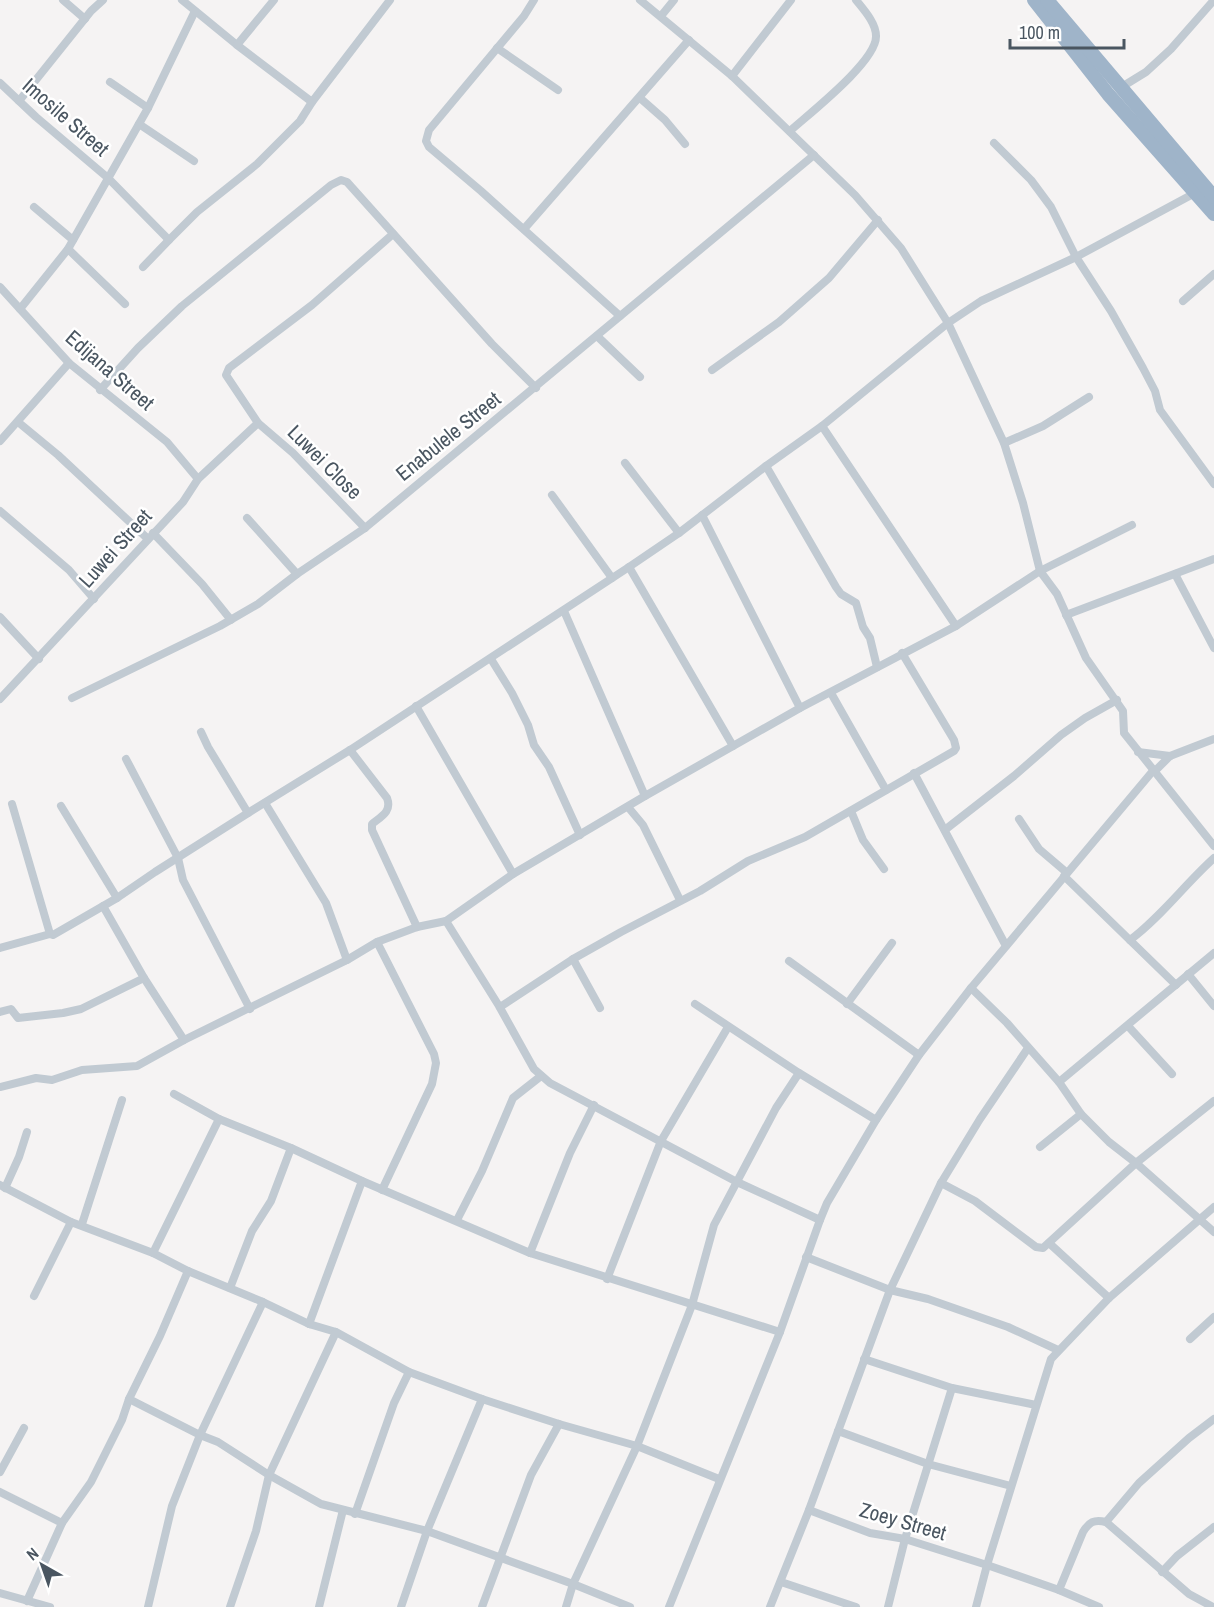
<svg xmlns="http://www.w3.org/2000/svg" width="1214" height="1607" font-family="'Archivo Narrow',sans-serif">
<style>
.lines{fill:none;stroke-linecap:round;stroke-linejoin:round}
.minor{stroke:#c1cad2;stroke-width:8}
.trunk{stroke:#9fb4c9;stroke-width:14}
.labels{text-anchor:middle;dominant-baseline:central;stroke-width:5;stroke-linejoin:round;paint-order:stroke}
.street-label{font-size:21px;fill:#4a5661;stroke:#fff}
</style>
<rect width="100%" height="100%" fill="#f5f3f3"/>
<g class="lines">
<!-- minor -->
<g class="minor">
<polyline points="63,0 85,19"/>
<polyline points="182,0 237,45 312,102"/>
<polyline points="534,0 524,16 429,130 426,141 429,147 481,191 620,316"/>
<polyline points="640,0 732,76 855,195 901,248 948,323 1004,443 1023,503 1040,571 1057,594 1086,658 1123,711 1124,733 1214,846"/>
<polyline points="661,16 674,0"/>
<polyline points="237,45 274,0"/>
<polyline points="497,48 558,90"/>
<polyline points="732,76 791,0"/>
<polyline points="110,82 148,108"/>
<polyline points="0,83 36,117 108,178 169,240 197,212 257,164 300,121 312,102 390,0"/>
<polyline points="1120,88 1146,72 1171,49 1214,0"/>
<polyline points="640,98 665,120 685,144"/>
<polyline points="19,101 91,11 103,0"/>
<polyline points="139,124 194,161"/>
<path d="M790,131C810,113 877,61 876,36C876,23 864,10 856,0"/>
<polyline points="994,143 1031,180 1051,207 1076,257 1111,311 1143,368 1155,391 1160,410 1214,484"/>
<polyline points="34,207 73,240"/>
<polyline points="524,229 689,40"/>
<polyline points="68,249 125,304"/>
<polyline points="143,267 169,240"/>
<polyline points="0,287 69,363 167,442 198,479"/>
<polyline points="1183,301 1214,274"/>
<polyline points="20,309 68,249 148,108 195,11"/>
<polyline points="597,336 640,377"/>
<polyline points="712,370 779,322 829,278 878,220"/>
<polyline points="100,390 138,348 182,306 331,185 341,180 347,182 492,344 536,388"/>
<polyline points="18,422 58,455 148,539"/>
<polyline points="822,426 956,626"/>
<polyline points="0,441 69,363"/>
<polyline points="1004,443 1043,426 1089,397"/>
<polyline points="625,463 679,533"/>
<polyline points="766,466 836,587 841,594 856,603 863,627 870,638 877,667"/>
<polyline points="552,495 612,578"/>
<polyline points="0,511 69,570 94,599"/>
<polyline points="702,515 800,708"/>
<polyline points="247,518 297,574"/>
<polyline points="365,528 293,453 258,423 226,375 229,368 312,305 393,234"/>
<polyline points="153,533 202,584 231,620"/>
<polyline points="629,567 733,746"/>
<polyline points="1175,574 1214,648"/>
<polyline points="564,611 645,796"/>
<polyline points="1066,615 1214,559"/>
<polyline points="0,617 39,659"/>
<polyline points="491,659 512,693 528,725 534,745 549,767 580,835"/>
<polyline points="831,693 886,790"/>
<polyline points="72,698 220,626 258,604 297,574 365,528 814,155"/>
<polyline points="0,699 183,502 198,479 258,423"/>
<polyline points="416,706 513,874"/>
<polyline points="201,732 208,747 248,813"/>
<path d="M350,750L387,798C392,811 382,816 372,824V830L417,927"/>
<polyline points="1138,752 1170,756"/>
<polyline points="126,759 178,858 183,880 250,1009"/>
<polyline points="914,773 1006,946"/>
<polyline points="265,803 326,903 347,960"/>
<polyline points="12,804 50,934"/>
<polyline points="61,806 117,898"/>
<polyline points="628,807 643,825 680,900"/>
<polyline points="851,811 863,840 884,869"/>
<polyline points="1019,819 1039,849 1066,872"/>
<polyline points="946,829 1014,776 1061,735 1085,718 1117,700"/>
<polyline points="1064,876 1176,985"/>
<polyline points="446,921 499,1006 534,1069 550,1083 737,1182 820,1220"/>
<path d="M1130,940C1161,917 1185,884 1214,858"/>
<polyline points="377,942 434,1054 436,1063 432,1084 382,1190"/>
<polyline points="0,948 50,934 53,935 117,898 155,872 248,813 350,750 629,567 679,533 766,466 822,426 948,323 981,301 1076,257 1195,193"/>
<polyline points="573,959 600,1008"/>
<polyline points="789,961 919,1055"/>
<polyline points="1188,974 1214,1006"/>
<polyline points="144,978 184,1040"/>
<polyline points="695,1004 799,1073 876,1120"/>
<polyline points="847,1004 892,943"/>
<polyline points="500,1007 573,959 621,932 700,891 748,861 805,837 954,751 956,748 954,740 902,653"/>
<polyline points="0,1012 11,1009 18,1018 63,1013 81,1009 144,978 103,906"/>
<polyline points="1128,1026 1172,1074"/>
<polyline points="1059,1082 1214,953"/>
<polyline points="0,1087 36,1078 52,1080 82,1070 137,1066 184,1040 347,960 377,942 417,927 446,921 513,874 645,796 800,708 956,626 1040,571 1132,525"/>
<polyline points="174,1094 219,1119"/>
<polyline points="1214,1101 1136,1163 1214,1232"/>
<polyline points="1040,1147 1081,1114"/>
<polyline points="941,1183 980,1119 1028,1048"/>
<polyline points="0,1185 71,1222 153,1253 188,1271 263,1302 309,1324 336,1332 409,1372 482,1399 559,1424 637,1446 719,1479"/>
<polyline points="5,1188 19,1157 27,1132"/>
<polyline points="457,1220 482,1171 513,1098 541,1076"/>
<polyline points="82,1224 122,1100"/>
<polyline points="1049,1243 1109,1298"/>
<polyline points="153,1253 219,1119 291,1148 362,1181 530,1253 780,1332"/>
<polyline points="530,1253 570,1153 594,1105"/>
<polyline points="806,1257 890,1290 928,1299 1008,1327 1058,1350"/>
<polyline points="607,1279 661,1141 728,1027"/>
<polyline points="230,1288 252,1231 271,1201 291,1148"/>
<polyline points="34,1296 71,1222"/>
<polyline points="309,1324 362,1181"/>
<polyline points="1190,1339 1214,1317"/>
<polyline points="864,1359 952,1388 1036,1405"/>
<polyline points="129,1399 200,1435 218,1442 269,1475 321,1504 427,1531 573,1584 566,1607"/>
<polyline points="838,1431 928,1464 1011,1486"/>
<polyline points="0,1472 24,1428"/>
<polyline points="0,1492 62,1523 27,1601"/>
<polyline points="809,1510 870,1533 905,1539 987,1565 1059,1590 1099,1607"/>
<polyline points="355,1514 394,1403 409,1372"/>
<polyline points="1106,1522 1139,1483 1189,1438 1214,1419"/>
<polyline points="62,1523 91,1482 122,1420 129,1399 160,1336 188,1271"/>
<polyline points="1162,1572 1177,1556 1214,1527"/>
<polyline points="781,1582 856,1607"/>
<path d="M1059,1590L1083,1532C1089,1522 1094,1519 1106,1522L1189,1594L1213,1607"/>
<polyline points="0,1593 50,1607"/>
<polyline points="148,1607 172,1506 200,1435 263,1302"/>
<polyline points="230,1607 256,1531 269,1475 336,1332"/>
<polyline points="319,1607 343,1510"/>
<polyline points="401,1607 427,1531 482,1399"/>
<polyline points="482,1607 531,1475 559,1424"/>
<polyline points="630,1607 573,1584 637,1446 692,1305 714,1225 776,1108 799,1073"/>
<polyline points="669,1607 780,1332 820,1220 827,1203 876,1120 919,1055 971,988 1152,772 1155,771 1170,756 1214,739"/>
<polyline points="770,1607 809,1510 890,1290 941,1183 975,1201 1036,1247 1043,1248 1136,1163 1109,1142 1081,1114 1059,1082 1007,1023 971,988"/>
<polyline points="888,1607 905,1539 952,1388"/>
<polyline points="976,1607 987,1565 1051,1359 1109,1298 1214,1207"/>
</g>
<!-- trunk -->
<g class="trunk">
<polyline points="1034,0 1108,94 1214,214"/>
<polyline points="1047,0 1214,197"/>
</g>
</g>
<g class="labels">
<!-- street labels -->
<g class="street-label">
<text transform="translate(66 117) rotate(41)">Imosile Street</text>
<text transform="translate(110 370) rotate(41)">Edijana Street</text>
<text transform="translate(448 436) rotate(-39)">Enabulele Street</text>
<text transform="translate(325 462) rotate(45)">Luwei Close</text>
<text transform="translate(115 548) rotate(-48)">Luwei Street</text>
<text transform="translate(903 1521) rotate(16)">Zoey Street</text>
</g>
</g>
<!-- north arrow -->
<g transform="translate(42 1565) rotate(320)" stroke="#ffffff" stroke-width="4.5" paint-order="stroke">
<path d="M0-4.5L10 22L0 15L-10 22Z" fill="#4a5661"/>
<text y="-9" font-size="16" font-weight="bold" text-anchor="middle" fill="#4a5661">N</text>
</g>
<!-- scale -->
<path d="M1010 39v9h114v-9" fill="none" stroke="#4a5661" stroke-width="3"/>
<text x="1019" y="39" font-size="18" fill="#4a5661" stroke="#ffffff" stroke-width="4.5" paint-order="stroke">100 m</text>
</svg>
